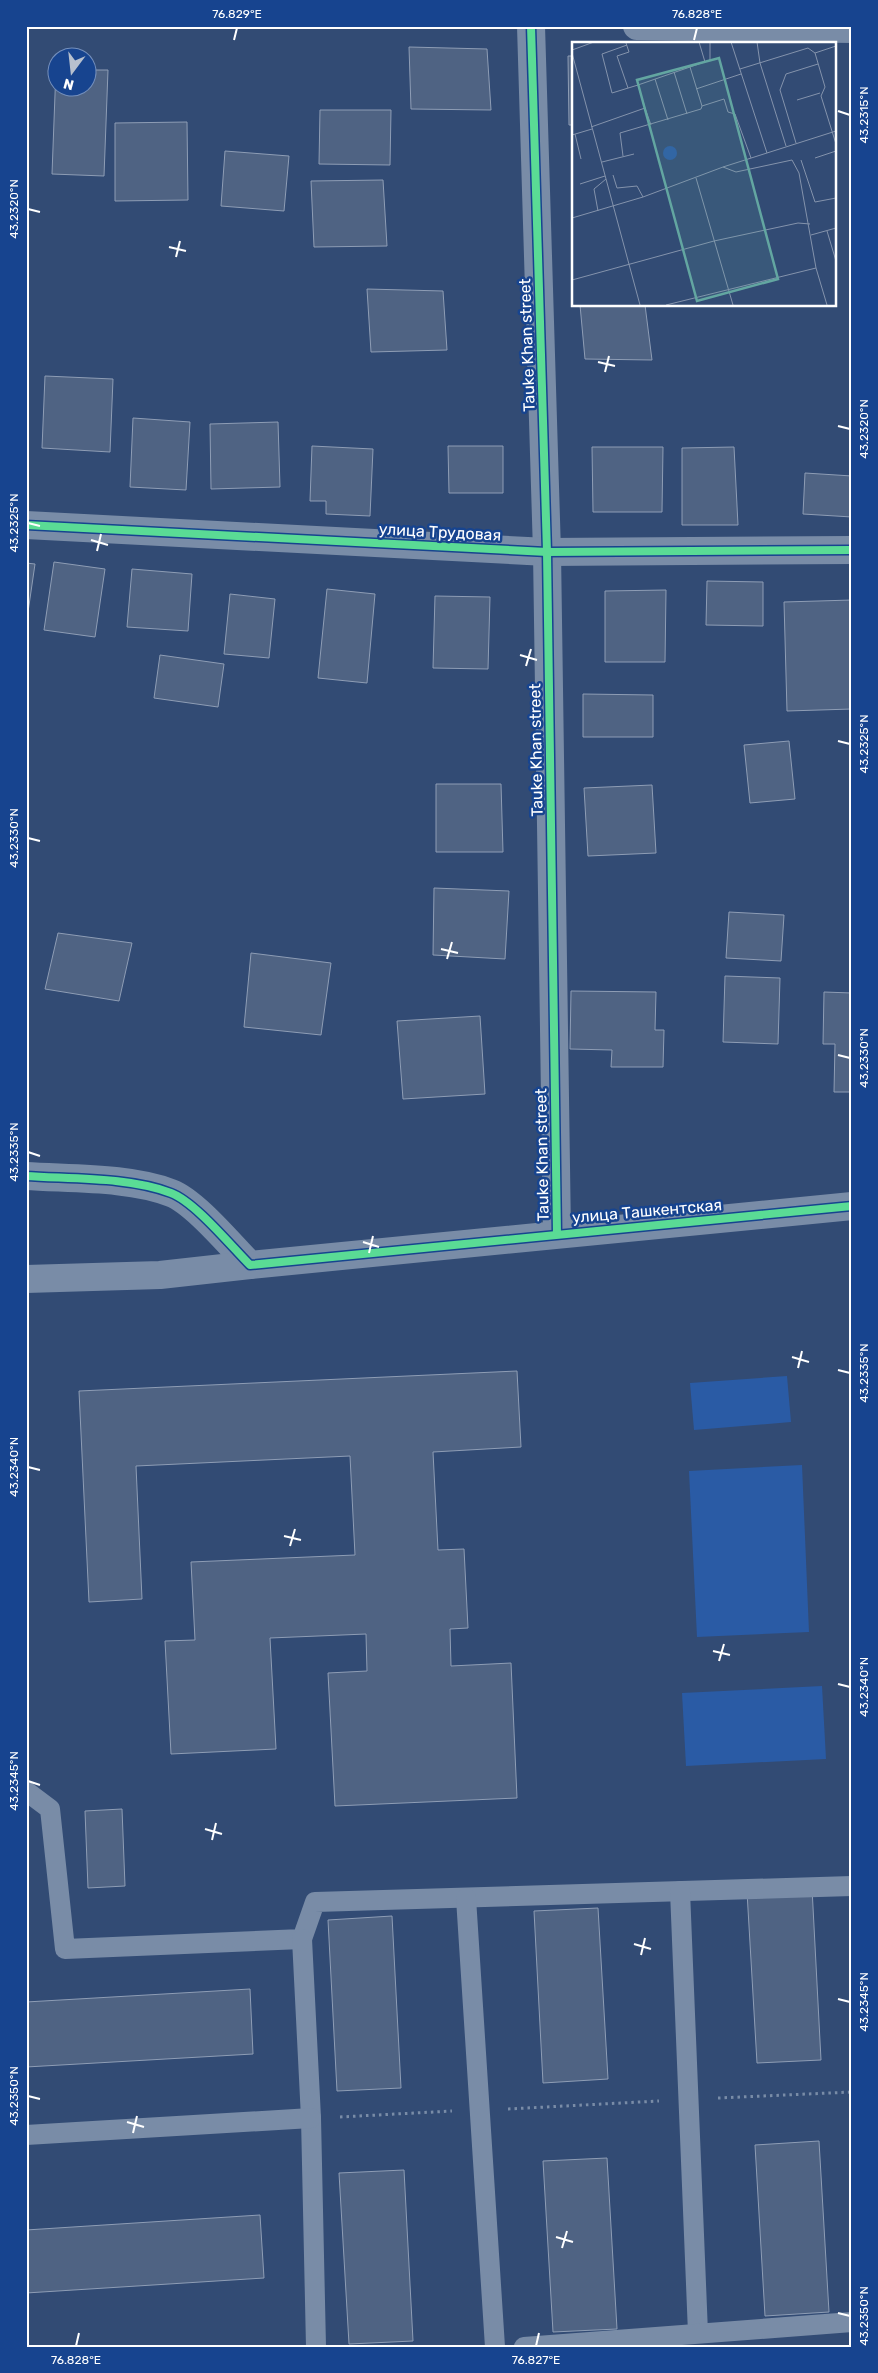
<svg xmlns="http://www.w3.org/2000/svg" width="878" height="2373" font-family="Rubik,sans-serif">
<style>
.green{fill:#2a5ba5}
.building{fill:#4f6383;stroke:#8e9db5}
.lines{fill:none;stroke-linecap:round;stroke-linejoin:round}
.path{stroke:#798ca7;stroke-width:3;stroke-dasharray:2.5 4;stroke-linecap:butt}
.lane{stroke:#798ca7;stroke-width:20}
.street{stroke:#798ca7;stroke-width:28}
.cycleway-casing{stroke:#17448f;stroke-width:11}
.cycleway{stroke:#5adb95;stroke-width:8}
.ticks{fill:none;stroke:#fff;stroke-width:2}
.labels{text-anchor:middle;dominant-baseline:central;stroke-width:5;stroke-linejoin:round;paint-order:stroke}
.street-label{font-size:16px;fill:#fff;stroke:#17448f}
.inset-road{fill:none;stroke:#8493ac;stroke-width:1}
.view{fill:#63a6a1;fill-opacity:0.15;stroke:#63a6a1;stroke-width:2.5}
.inset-edge{fill:none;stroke:#fff;stroke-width:2.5}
.neatline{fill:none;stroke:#fff;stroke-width:2}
.ticks-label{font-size:12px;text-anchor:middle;fill:#fff}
</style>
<rect width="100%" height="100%" fill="#324b74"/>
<!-- green -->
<g class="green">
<polygon points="787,1376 791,1422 694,1430 690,1383"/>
<polygon points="802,1465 809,1632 697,1637 689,1471"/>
<polygon points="822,1686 826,1759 686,1766 682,1693"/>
</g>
<!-- building -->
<g class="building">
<polygon points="409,47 487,49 491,110 411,109"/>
<polygon points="568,56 573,56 573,125 569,125"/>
<polygon points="56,68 58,88 88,88 88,70 108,70 104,176 52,174"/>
<polygon points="320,110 391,110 390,165 319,164"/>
<polygon points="187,122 188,200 115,201 115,123"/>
<polygon points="225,151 289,156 284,211 221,206"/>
<polygon points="383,180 387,246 314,247 311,181"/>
<polygon points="367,289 443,291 447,350 371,352"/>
<polygon points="580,305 645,305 652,360 585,359"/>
<polygon points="45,376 113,379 110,452 42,448"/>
<polygon points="133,418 190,422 186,490 130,487"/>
<polygon points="278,422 280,487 211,489 210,424"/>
<polygon points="312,446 373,449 370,516 326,514 326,501 310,501"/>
<polygon points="448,446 503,446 503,493 449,493"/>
<polygon points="592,447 663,447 662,512 593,512"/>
<polygon points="734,447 738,525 682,525 682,448"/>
<polygon points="805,473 852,476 852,517 803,514"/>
<polygon points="54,562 105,569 95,637 44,630"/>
<polygon points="26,563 35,564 26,626"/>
<polygon points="132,569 192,574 188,631 127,627"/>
<polygon points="707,581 763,582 763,626 706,625"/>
<polygon points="327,589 375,594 367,683 318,678"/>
<polygon points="666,590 665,662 605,662 605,591"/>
<polygon points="230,594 275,599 269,658 224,654"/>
<polygon points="435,596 490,597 488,669 433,668"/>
<polygon points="852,600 852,709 787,711 784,602"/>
<polygon points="160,655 224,664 218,707 154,698"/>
<polygon points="583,694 653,695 653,737 583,737"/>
<polygon points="789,741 795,799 750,803 744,745"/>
<polygon points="436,784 501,784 503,852 436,852"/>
<polygon points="652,785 656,853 588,856 584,788"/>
<polygon points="434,888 509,891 505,959 433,955"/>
<polygon points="729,912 784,915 781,961 726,958"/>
<polygon points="58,933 132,943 119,1001 45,989"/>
<polygon points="251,953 331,963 321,1035 244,1027"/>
<polygon points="725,976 780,978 778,1044 723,1042"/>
<polygon points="571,991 656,992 655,1030 664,1030 663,1067 611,1067 612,1050 570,1049"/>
<polygon points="824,992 852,993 852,1092 834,1092 835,1044 823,1044"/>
<polygon points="480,1016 485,1094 403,1099 397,1021"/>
<polygon points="517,1371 521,1447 433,1452 438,1550 464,1549 468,1628 450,1629 451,1666 511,1663 517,1798 335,1806 328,1673 367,1671 366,1634 270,1638 276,1749 171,1754 165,1641 195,1640 191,1562 355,1555 350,1456 136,1466 142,1599 89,1602 79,1391"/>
<polygon points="122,1809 125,1886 88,1888 85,1811"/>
<polygon points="812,1888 821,2060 757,2063 747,1892"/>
<polygon points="598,1908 608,2079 543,2083 534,1911"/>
<polygon points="392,1916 401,2088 337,2091 328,1920"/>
<polygon points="250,1989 253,2054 26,2067 26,2002"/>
<polygon points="819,2141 829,2312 765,2316 755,2145"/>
<polygon points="607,2158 617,2329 553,2332 543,2161"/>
<polygon points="404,2170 413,2341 349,2344 339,2173"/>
<polygon points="260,2215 264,2278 26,2293 26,2230"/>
</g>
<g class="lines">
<!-- path -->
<g class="path">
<polyline points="718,2098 852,2092"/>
<polyline points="508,2109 659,2101"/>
<polyline points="340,2117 452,2111"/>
</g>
<!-- lane -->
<g class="lane">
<polyline points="26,1791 50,1809 65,1949 302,1939 315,1902 852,1886"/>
<polyline points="680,1891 698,2333"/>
<polyline points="466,1898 495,2347"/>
<polyline points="302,1939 311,2118 316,2347"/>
<polyline points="26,2135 311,2118"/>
<polyline points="524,2347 852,2322"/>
</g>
<!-- street -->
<g class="street">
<polyline points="531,26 547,552 557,1234"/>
<polyline points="637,26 852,29"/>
<polyline points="26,525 547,552 852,550"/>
<path d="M26,1176C70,1179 131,1177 171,1193C195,1202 231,1246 250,1265L852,1206"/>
<polyline points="26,1279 160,1275 250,1265"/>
</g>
<!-- cycleway casing -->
<g class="cycleway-casing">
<g id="cycleway">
<polyline points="531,26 547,552 557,1234"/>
<polyline points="26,525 547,552 852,550"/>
<path d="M26,1176C70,1179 131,1177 171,1193C195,1202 231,1246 250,1265L852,1206"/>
</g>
</g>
<!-- cycleway -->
<use href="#cycleway" class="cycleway"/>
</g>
<!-- ticks -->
<path class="ticks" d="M234,40L237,28M694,40L697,28M838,111L850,115M28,209L40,212M169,247L186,251M176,257L180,241M598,362L615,366M605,372L609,356M838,426L850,429M28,523L40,526M91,540L108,545M97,551L101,534M520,655L537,660M526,666L531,649M838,741L850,744M28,838L40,841M441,949L458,953M447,959L452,942M838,1055L850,1058M28,1152L40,1156M363,1242L379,1247M369,1253L373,1236M792,1357L809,1362M798,1368L802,1351M838,1370L850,1373M28,1467L40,1470M284,1536L301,1540M290,1546L295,1529M713,1651L730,1655M719,1661L724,1644M838,1684L850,1687M28,1781L40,1785M205,1829L222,1834M212,1840L216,1823M634,1944L651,1949M641,1955L645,1938M838,1999L850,2002M28,2096L40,2099M127,2122L144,2127M133,2133L137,2116M556,2237L573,2242M562,2248L567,2231M838,2313L850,2316M76,2346L79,2333M536,2346L539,2333"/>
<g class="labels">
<!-- street labels -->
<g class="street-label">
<text transform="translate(527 345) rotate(-92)">Tauke Khan street</text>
<text transform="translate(440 532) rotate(3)">улица Трудовая</text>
<text transform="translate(536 750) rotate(-91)">Tauke Khan street</text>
<text transform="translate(542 1155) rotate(-91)">Tauke Khan street</text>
<text transform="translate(647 1211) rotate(-5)">улица Ташкентская</text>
</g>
</g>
<!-- overview -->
<g transform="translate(572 42)">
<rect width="264" height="264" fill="#324b74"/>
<path d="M91 111a7 7 0 1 1 14 0a7 7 0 1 1-14 0Z" fill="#2a5ba5"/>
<path class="inset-road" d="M127,0L133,20M159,0L195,111M185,0L188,21L214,104M54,1L57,10L45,14L56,46M264,4L243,11L253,45L249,54L264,102M0,8L22,0M0,11L68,263M168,27L236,6L243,11M102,30L115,72M83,37L96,78M66,43L118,25M124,47L169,32M225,58L248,51M130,64L118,25L138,18V0M73,66L79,83M19,85L73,66L66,43L40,51L30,12L55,3M3,92L9,117M0,93L20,87M224,101L208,48L214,32L246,22M51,114L48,91L129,67L130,64L152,57L156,70L163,72L179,116M243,116L264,109M229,118L243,160L264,156M30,120L62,112M151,125L264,89M41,133L45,146L65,144L71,155M124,136L161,263M8,142L33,134M26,169L22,147L34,137M0,176L71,155L151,125L164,130L220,118L227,131L244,226L255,263M255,189L264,219M239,193L264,186M0,238L142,199L226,181L238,182M94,263L244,226"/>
<path class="view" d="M147,16L206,237L125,259L65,38Z"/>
<rect width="264" height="264" class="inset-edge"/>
</g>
<!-- border -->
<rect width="878" height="2373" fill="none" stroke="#17448f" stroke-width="55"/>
<!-- north arrow -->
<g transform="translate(72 72) rotate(195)"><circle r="24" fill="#17448f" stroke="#748fbc"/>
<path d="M0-4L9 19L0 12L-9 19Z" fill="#b7c0ce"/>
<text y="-8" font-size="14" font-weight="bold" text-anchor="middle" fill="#ffffff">N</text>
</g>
<rect x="28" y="28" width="822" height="2318" class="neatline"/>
<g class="ticks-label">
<text x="237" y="18">76.829°E</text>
<text x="697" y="18">76.828°E</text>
<text transform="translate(864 115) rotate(-90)" y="4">43.2315°N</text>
<text transform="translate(14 209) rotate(-90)" y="4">43.2320°N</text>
<text transform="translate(864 429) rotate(-90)" y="4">43.2320°N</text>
<text transform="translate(14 523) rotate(-90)" y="4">43.2325°N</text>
<text transform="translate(864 744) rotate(-90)" y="4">43.2325°N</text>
<text transform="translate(14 838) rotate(-90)" y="4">43.2330°N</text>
<text transform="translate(864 1058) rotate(-90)" y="4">43.2330°N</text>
<text transform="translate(14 1152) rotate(-90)" y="4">43.2335°N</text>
<text transform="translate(864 1373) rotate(-90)" y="4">43.2335°N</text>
<text transform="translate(14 1467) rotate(-90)" y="4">43.2340°N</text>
<text transform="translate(864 1687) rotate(-90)" y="4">43.2340°N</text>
<text transform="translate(14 1781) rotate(-90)" y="4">43.2345°N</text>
<text transform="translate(864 2002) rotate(-90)" y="4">43.2345°N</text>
<text transform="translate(14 2096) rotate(-90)" y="4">43.2350°N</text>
<text transform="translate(864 2316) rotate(-90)" y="4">43.2350°N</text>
<text x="76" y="2364">76.828°E</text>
<text x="536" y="2364">76.827°E</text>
</g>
</svg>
